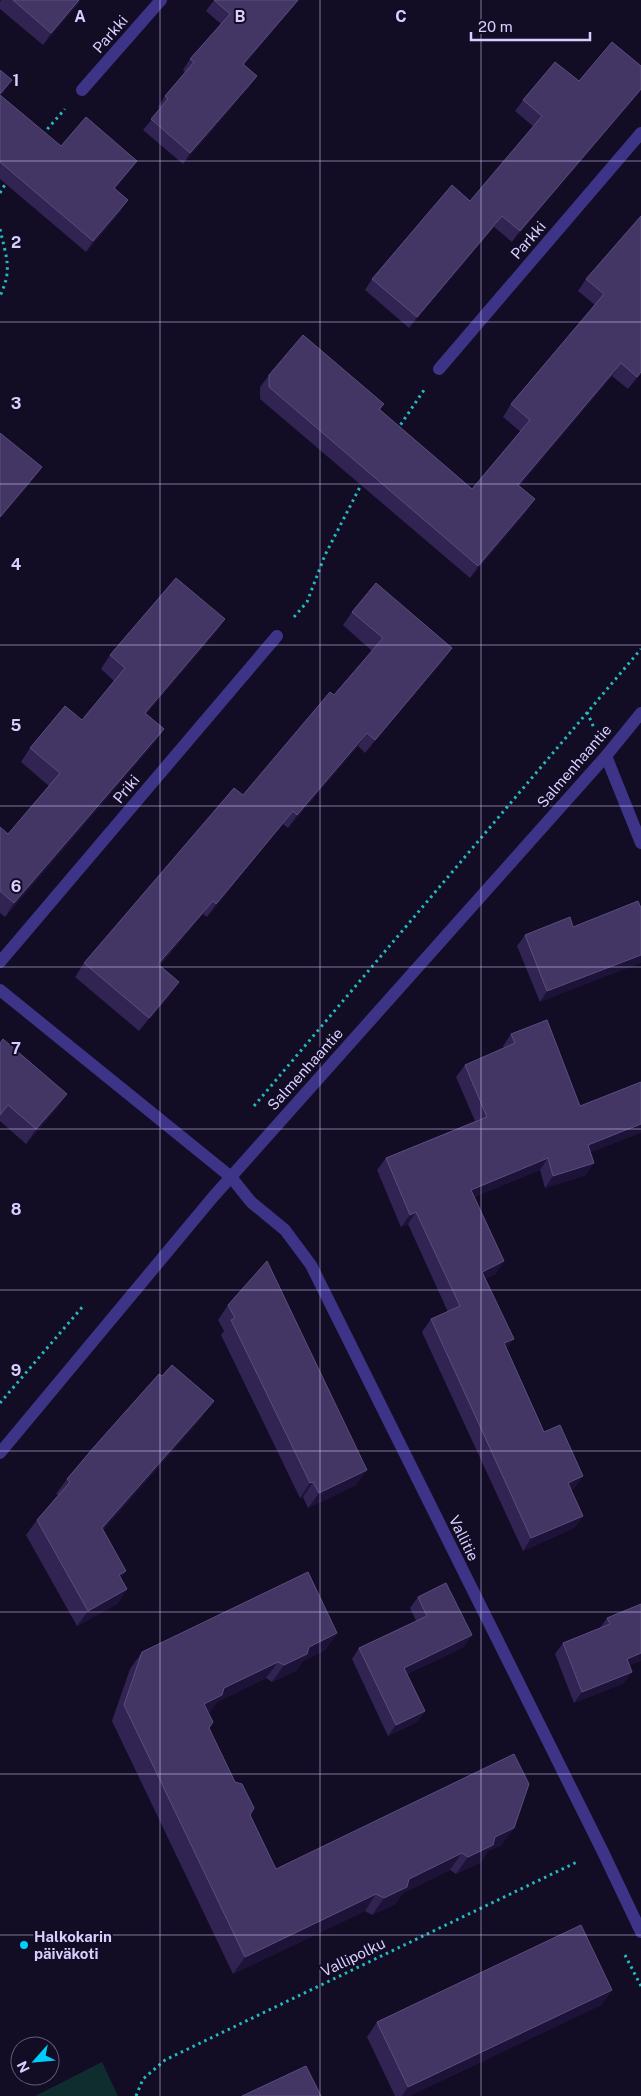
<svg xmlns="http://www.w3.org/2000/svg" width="641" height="2096" font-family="'Public Sans',sans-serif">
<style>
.green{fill:#0f2d2e}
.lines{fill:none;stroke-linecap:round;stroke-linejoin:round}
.path{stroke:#25babd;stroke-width:3;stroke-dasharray:2.5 4;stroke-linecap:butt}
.minor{stroke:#3e3487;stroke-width:12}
.wall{fill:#312453}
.shaded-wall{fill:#1d1338}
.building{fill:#433665;stroke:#5a4e7e}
.grid{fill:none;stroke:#d9cfff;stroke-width:1;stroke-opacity:0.55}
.poi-dot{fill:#00cdfa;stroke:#120c24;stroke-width:2}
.labels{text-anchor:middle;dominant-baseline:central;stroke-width:4;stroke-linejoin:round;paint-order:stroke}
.street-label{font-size:15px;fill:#d9cfff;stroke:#120c24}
.poi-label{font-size:15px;font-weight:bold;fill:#d9cfff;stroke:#120c24;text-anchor:start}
.grid-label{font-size:16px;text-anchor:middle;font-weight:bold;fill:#d9cfff;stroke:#120c24;stroke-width:4;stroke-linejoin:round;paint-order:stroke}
</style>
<rect width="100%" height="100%" fill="#120c24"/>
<!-- green -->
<polygon class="green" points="102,2062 118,2096 35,2096"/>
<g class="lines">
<!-- path -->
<g class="path">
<polyline points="43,134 65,109"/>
<polyline points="0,193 7,181"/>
<path d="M0,229C6,257 13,269 0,296"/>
<polyline points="397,430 424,390"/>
<polyline points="294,617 307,602 325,555 362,483"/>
<polyline points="587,712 594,728"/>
<polyline points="254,1106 641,649"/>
<polyline points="0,1403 84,1305"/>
<polyline points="625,1955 641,1986"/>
<polyline points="136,2096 143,2079 165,2060 577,1862"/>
</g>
<!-- minor -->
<g class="minor">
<polyline points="82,90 161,0"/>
<polyline points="439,369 641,133"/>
<polyline points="606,756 641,843"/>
<polyline points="0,962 277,636"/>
<polyline points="0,990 231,1177 251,1202 285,1230 311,1265 602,1850 641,1932"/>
<polyline points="0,1453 213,1197 606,756 641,713"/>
</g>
</g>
<!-- wall -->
<g class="wall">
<polygon points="1,0 81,0 43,45 0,9 0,2"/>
<polygon points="214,0 299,0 244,65 257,76 249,87 183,164 143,130 160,109 158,107 165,96 185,72 183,70 190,59 221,24 206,11"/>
<polygon points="641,66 512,242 494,227 409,328 365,290 372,279 470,201 534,127 515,111 523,100 579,81"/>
<polygon points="0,70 4,91 0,95 61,146 137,161 115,189 121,211 86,252 0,179"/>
<polygon points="641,216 641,374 628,389 612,376 519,486 527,511 470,578 260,399 260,387 269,375 384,404 380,410 472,489 521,432 503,417 511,404 595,305 578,291 586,279"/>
<polygon points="352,612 452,648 443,661 365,753 358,746 288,828 283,824 207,917 203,914 160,965 170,995 139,1031 75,977 84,963 243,795 334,695 372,651 343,625"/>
<polygon points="225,619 215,633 146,714 164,729 154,743 5,917 0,913 0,827 8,834 49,786 21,762 30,748 82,720 114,681 101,669 110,655"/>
<polygon points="641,908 540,1002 517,946 525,935 573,927"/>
<polygon points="511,1034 590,1153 586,1175 545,1188 540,1170 474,1197 496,1274 485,1278 507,1349 544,1432 583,1476 574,1488 571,1490 583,1516 574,1528 523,1551 422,1332 431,1319 448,1312 408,1224 401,1227 377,1170 386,1158 475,1121 456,1077 465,1065 504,1048 503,1046"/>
<polygon points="0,1043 57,1108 26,1144 0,1121"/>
<polygon points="228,1305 356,1485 308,1508 303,1497 300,1498 221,1335 224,1331 218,1320"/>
<polygon points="203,1416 103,1530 121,1578 127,1589 117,1604 77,1626 26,1535 37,1520 58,1495 56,1494 67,1479"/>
<polygon points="418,1597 464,1647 407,1674 425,1711 417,1722 388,1736 352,1659 359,1648 416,1621 410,1608"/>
<polygon points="607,1618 629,1666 624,1683 574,1703 555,1654 563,1643 600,1628"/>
<polygon points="337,1633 325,1650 303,1661 296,1671 272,1682 266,1678 217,1702 210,1712 208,1713 209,1728 276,1869 502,1845 488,1851 481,1862 456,1874 450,1870 403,1893 395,1904 372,1915 365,1911 233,1974 112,1721 130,1669 142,1652"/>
<polygon points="612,1990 601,2005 409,2096 395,2096 367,2037 377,2022"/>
</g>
<!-- shaded-wall -->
<g class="shaded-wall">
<polygon points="79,0 81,0 43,45 51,33"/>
<polygon points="298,0 299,0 236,75 243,64"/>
<polygon points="257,76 249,87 183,164 190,153"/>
<polygon points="12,80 4,91 0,96 0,94"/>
<polygon points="641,89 641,91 512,242 520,231"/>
<polygon points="137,161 129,172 107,199 114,188"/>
<polygon points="128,200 121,211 86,252 93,241"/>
<polygon points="502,216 494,227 409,328 417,317"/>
<polygon points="621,363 612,376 510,497 518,485"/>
<polygon points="641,372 641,374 628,389 637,377"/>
<polygon points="42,467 34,479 0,519 0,517"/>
<polygon points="535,499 527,511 470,578 478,566"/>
<polygon points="225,619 215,633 135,727 145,713"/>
<polygon points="452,648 443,661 365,753 375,740"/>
<polygon points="164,729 154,743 5,917 14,903"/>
<polygon points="367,733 358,746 288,828 297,815"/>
<polygon points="293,811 283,824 207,917 216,904"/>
<polygon points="213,901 203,914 149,977 158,964"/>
<polygon points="641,955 641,963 540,1002 547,991"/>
<polygon points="179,982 170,995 139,1031 149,1018"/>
<polygon points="67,1094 57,1108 26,1144 36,1129"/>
<polygon points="641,1124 641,1133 579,1157 588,1145"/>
<polygon points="548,1158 540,1170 462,1202 471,1190"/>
<polygon points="594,1163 586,1175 545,1188 553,1176"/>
<polygon points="416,1212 408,1224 401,1227 410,1215"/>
<polygon points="504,1261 496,1274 474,1284 482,1272"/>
<polygon points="514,1339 505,1351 504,1343"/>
<polygon points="214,1401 203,1416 92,1543 102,1528"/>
<polygon points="367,1470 356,1485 308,1508 319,1493"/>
<polygon points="583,1476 574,1488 559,1495 568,1483"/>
<polygon points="313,1482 303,1497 300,1498 310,1483"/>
<polygon points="583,1516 574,1528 523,1551 531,1538"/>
<polygon points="126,1571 116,1586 119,1575"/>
<polygon points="127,1589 117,1604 77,1626 88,1611"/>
<polygon points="337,1633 325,1650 303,1661 296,1671 272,1682 284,1665 309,1647"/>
<polygon points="472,1635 464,1647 396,1679 404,1668"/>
<polygon points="641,1653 641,1661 619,1670 627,1659"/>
<polygon points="278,1662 266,1678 217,1702 210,1712 192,1720 204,1704 224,1688"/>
<polygon points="632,1672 624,1683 574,1703 582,1692"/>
<polygon points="425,1711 417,1722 388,1736 396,1725"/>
<polygon points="514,1828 502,1845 488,1851 481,1862 456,1874 468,1857 495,1837"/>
<polygon points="462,1853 450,1870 403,1893 395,1904 372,1915 384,1898 409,1879"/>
<polygon points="376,1894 365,1911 233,1974 245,1957"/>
<polygon points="612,1990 601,2005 409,2096 402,2096 408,2087"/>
</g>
<!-- building -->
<g class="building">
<polygon points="13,0 79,0 51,33"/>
<polygon points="214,0 298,0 243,64 257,76 190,153 151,119 168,99 165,96 194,62 190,59 230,14"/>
<polygon points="612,42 641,66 641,89 520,231 502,216 417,317 372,279 452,185 470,201 542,116 523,100 555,62 579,81"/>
<polygon points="0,70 12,80 0,94"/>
<polygon points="0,95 61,146 86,117 137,161 114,188 128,200 93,241 0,162"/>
<polygon points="641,216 641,372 637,377 621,363 518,485 535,499 478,566 269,387 269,375 303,335 384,404 379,409 472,489 530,420 511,404 604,294 586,279"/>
<polygon points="0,433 42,467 0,517"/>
<polygon points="176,578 225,619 145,713 164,729 14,903 0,891 0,827 8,834 60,773 30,748 65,706 82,720 125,668 110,655"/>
<polygon points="376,583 452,648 375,740 367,733 297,815 293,811 216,904 213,901 158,964 179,982 149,1018 84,963 234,788 243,795 330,692 334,695 383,638 352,612"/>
<polygon points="638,901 641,908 641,955 547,991 525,935 570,917 573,927"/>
<polygon points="547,1020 580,1106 641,1082 641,1124 588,1145 594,1163 553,1176 548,1158 471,1190 504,1261 482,1272 514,1339 504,1343 544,1432 560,1425 583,1476 568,1483 583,1516 531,1538 431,1319 460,1306 416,1212 410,1215 386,1158 487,1117 465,1065 515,1043 511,1034"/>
<polygon points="3,1039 67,1094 36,1129 8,1105 0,1115 0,1043"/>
<polygon points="267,1261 367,1470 319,1493 313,1482 310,1483 231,1320 235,1318 228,1305"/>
<polygon points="172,1365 214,1401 102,1528 126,1571 119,1575 127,1589 88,1611 37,1520 70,1482 67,1479 94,1447 159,1374 162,1376"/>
<polygon points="308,1572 337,1633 309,1647 307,1654 284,1665 278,1662 224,1688 222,1695 204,1704 213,1722 209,1728 235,1782 242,1784 254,1808 250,1815 276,1869 514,1754 529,1784 514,1828 495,1837 493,1845 468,1857 462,1853 409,1879 407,1887 384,1898 376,1894 245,1957 124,1705 142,1652"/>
<polygon points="446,1583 472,1635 404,1668 425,1711 396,1725 359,1648 427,1616 418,1597"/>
<polygon points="641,1604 641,1653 627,1659 632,1672 582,1692 563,1643 610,1624 607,1618"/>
<polygon points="581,1925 612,1990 408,2087 377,2022"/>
<polygon points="306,2066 321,2096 242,2096"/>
</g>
<!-- grid -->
<path class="grid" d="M160,0V2096M320,0V2096M481,0V2096M0,161H641M0,322H641M0,484H641M0,645H641M0,806H641M0,967H641M0,1129H641M0,1290H641M0,1451H641M0,1612H641M0,1774H641M0,1935H641"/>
<!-- markers -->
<circle class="poi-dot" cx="24" cy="1945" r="5"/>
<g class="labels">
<!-- street labels -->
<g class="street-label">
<text transform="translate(110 34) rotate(-49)">Parkki</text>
<text transform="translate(528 240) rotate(-49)">Parkki</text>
<text transform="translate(574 766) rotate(-49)">Salmenhaantie</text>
<text transform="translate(126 789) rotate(-50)">Priki</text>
<text transform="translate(305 1069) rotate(-48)">Salmenhaantie</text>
<text transform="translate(464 1538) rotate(64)">Vallitie</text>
<text transform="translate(353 1957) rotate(-26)">Vallipolku</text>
</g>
<!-- poi labels -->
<g class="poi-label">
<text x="34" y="1936">Halkokarin<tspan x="34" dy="17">päiväkoti</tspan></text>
</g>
</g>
<g class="grid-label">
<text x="80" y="22">A</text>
<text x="240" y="22">B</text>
<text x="401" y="22">C</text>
<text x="16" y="86">1</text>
<text x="16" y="248">2</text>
<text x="16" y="409">3</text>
<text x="16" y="570">4</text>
<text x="16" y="731">5</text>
<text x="16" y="892">6</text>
<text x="16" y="1054">7</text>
<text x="16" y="1215">8</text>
<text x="16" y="1376">9</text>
</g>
<!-- north arrow -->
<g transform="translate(35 2061) rotate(243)"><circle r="24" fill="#120c24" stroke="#625a7c"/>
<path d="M0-4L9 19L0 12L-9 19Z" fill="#00cdfa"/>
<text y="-8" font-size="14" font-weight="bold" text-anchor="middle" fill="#d9cfff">N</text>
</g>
<!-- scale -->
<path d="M471 32v8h119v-8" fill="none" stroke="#d9cfff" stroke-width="2.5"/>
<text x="478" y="32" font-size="15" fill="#d9cfff" stroke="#120c24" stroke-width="4" paint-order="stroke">20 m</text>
</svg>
